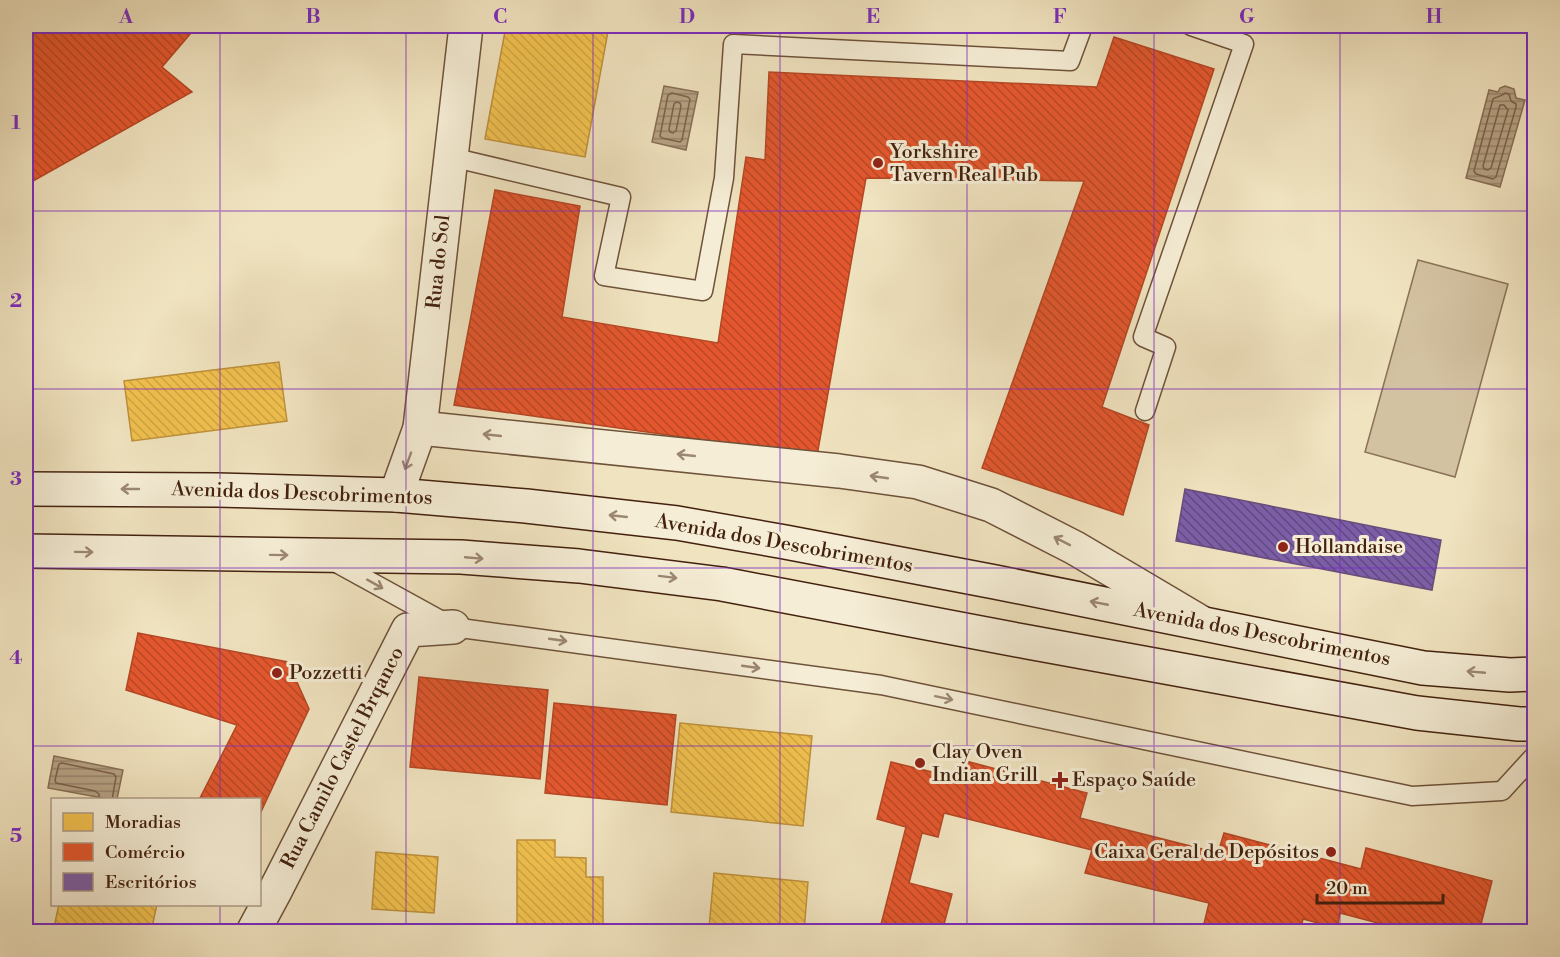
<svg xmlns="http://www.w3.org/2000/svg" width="1560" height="957" font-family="'Libre Bodoni',serif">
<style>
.park{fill:#d3c2a1;stroke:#8b7258;stroke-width:1.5}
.water{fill:url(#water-rules);stroke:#876e54;stroke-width:1.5}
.homes{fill:url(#homes-back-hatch);stroke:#be913b;stroke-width:1.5}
.shops{fill:url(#shops-back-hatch);stroke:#b44724;stroke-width:1.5}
.offices{fill:url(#offices-back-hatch);stroke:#6a4c79;stroke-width:1.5}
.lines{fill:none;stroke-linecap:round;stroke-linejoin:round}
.shore{stroke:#7c6148;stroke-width:1.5}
.service-casing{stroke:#6e523a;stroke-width:21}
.minor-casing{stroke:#6e523a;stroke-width:36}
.secondary-casing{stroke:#43210e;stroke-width:36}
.service{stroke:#f5edd5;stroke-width:18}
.minor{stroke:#f5edd5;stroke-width:33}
.secondary{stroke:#f5edd5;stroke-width:33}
.oneway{stroke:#9c8772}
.grid{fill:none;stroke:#7b2cbf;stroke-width:1.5;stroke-opacity:0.55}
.poi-dot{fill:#8f2418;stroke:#f5edd5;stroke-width:2}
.labels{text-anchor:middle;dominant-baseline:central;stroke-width:6;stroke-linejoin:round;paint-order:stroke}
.poi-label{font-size:20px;fill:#43210e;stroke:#f5edd5;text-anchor:start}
.street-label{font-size:20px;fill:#43210e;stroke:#f5edd5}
.neatline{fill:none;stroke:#7b2cbf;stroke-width:2}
.grid-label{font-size:20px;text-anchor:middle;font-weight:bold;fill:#7b2cbf}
</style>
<defs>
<pattern id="water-rules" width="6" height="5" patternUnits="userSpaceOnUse" patternTransform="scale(1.5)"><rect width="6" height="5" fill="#b5a183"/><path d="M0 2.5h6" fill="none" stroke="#95836a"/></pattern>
<pattern id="homes-back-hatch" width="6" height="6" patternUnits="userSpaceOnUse" patternTransform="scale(1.5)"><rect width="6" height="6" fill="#f2c14e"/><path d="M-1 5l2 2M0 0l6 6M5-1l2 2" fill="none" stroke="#d1a643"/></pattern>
<pattern id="shops-back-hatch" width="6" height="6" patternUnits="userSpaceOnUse" patternTransform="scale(1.5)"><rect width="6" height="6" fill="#e4572e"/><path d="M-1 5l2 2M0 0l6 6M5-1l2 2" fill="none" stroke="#ba4826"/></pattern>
<pattern id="offices-back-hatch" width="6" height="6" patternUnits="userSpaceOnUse" patternTransform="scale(1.5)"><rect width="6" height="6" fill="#7b5ea7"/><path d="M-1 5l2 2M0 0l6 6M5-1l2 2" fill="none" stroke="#61497e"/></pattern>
</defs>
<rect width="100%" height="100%" fill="#f0e3bf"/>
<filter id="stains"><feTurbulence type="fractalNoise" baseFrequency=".00333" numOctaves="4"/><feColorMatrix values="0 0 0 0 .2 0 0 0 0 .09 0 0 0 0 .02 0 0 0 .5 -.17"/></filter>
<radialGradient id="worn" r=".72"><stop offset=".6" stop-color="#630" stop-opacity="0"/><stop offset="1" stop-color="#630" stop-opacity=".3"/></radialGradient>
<!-- park -->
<polygon class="park" points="1418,260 1508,284 1455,477 1365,452"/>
<!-- water -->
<g class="water">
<polygon points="664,86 698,92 686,150 652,142"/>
<polygon points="1505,86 1514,89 1516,98 1525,100 1500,187 1466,178 1489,90 1498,92 1500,88"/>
<polygon points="54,756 123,770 117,799 108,799 48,788"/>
</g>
<!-- homes -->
<g class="homes">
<polygon points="506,26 609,26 585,157 485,139"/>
<polygon points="279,362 287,421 132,441 124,381"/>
<polygon points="680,723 812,736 803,826 671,812"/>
<polygon points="517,840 555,840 555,857 586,858 586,877 603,877 603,929 517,929"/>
<polygon points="376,852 438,857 434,913 372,909"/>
<polygon points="714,873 808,882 804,932 718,932 719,929 709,928"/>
<polygon points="59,904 157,904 151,932 53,932"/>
</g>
<!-- shops -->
<g class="shops">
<polygon points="26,26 197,26 162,67 192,92 26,185"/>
<polygon points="1114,37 1214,69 1102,407 1149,425 1123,515 982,468 1084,181 866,178 817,456 454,405 495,190 580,206 562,317 718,343 746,157 765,160 769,72 1097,87"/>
<polygon points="138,633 288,662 309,709 260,814 260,800 199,800 237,725 126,690"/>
<polygon points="419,677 548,690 540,779 410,767"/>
<polygon points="554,703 676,715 667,805 545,793"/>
<polygon points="966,761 1087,793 1080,818 1218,853 1224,833 1361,869 1366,848 1492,881 1479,932 1412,932 1340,913 1337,928 1303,919 1300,932 1202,932 1209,903 1085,873 1092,850 944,813 938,837 922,833 909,883 952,894 942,932 879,932 906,827 877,819 891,762 961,779"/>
</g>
<!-- offices -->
<polygon class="offices" points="1185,489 1441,540 1432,590 1176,541"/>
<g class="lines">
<!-- shore -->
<g class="shore">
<polygon points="672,93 688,97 690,99 682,140 680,142 662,138 660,136 668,95"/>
<path d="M1505,93L1509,94L1511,101L1516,104V107L1496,177L1493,179L1476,174L1474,171L1493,99C1495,97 1501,97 1505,93Z"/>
<polygon points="676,102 680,103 681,106 676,131 673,133 670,132 669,129 674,104"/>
<polygon points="1500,105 1504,105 1508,110 1491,168 1488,170 1484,169 1483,166"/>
<polyline points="99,800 99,794 95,791 56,783 55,780 59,764 62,763 114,774 116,777 112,800"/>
</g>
<!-- service casing -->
<g class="service-casing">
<g id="service">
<polyline points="451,157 621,197 604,276 703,291 724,178 733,44 1070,61 1083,26"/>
<polyline points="1145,411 1166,347 1143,337 1244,44 1191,26"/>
<polyline points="333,561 453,627 881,685 1412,796 1502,791 1534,756"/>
</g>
</g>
<!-- minor casing -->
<g class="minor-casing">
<g id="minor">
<polyline points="420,428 839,471 918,482 991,505 1075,548 1200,622"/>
<polyline points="396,495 420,428 466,26"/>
<polyline points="253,932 274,893 408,630 453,627"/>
</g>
</g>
<!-- secondary casing -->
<g class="secondary-casing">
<g id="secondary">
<polyline points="26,489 217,490 396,495 526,506 677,523 785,542 995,582 1423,668 1510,675 1534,674"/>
<polyline points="26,551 461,557 579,566 722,584 1028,642 1417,713 1519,724 1534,724"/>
</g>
</g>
<!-- service -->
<use href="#service" class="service"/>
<!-- minor -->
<use href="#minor" class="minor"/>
<!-- secondary -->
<use href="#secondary" class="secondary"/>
</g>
<!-- one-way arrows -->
<defs><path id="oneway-shaft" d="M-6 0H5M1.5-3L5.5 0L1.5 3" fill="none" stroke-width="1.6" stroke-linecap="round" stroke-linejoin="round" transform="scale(1.5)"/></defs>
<g class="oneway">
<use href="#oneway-shaft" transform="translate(492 435) rotate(-174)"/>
<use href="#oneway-shaft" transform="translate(686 455) rotate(-174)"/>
<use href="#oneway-shaft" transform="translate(408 461) rotate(110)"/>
<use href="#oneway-shaft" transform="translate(879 477) rotate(-172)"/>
<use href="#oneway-shaft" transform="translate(130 489) rotate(-180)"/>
<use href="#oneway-shaft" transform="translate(618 516) rotate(-174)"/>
<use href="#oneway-shaft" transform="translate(1062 541) rotate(-153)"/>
<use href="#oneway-shaft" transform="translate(84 552) rotate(1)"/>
<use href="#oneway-shaft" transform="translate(279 555) rotate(1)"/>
<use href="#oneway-shaft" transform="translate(474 558) rotate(5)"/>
<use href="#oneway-shaft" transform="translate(668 577) rotate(7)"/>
<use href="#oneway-shaft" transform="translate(375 584) rotate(29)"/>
<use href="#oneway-shaft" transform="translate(1099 603) rotate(-169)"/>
<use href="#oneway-shaft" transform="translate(558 640) rotate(8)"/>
<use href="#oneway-shaft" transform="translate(751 667) rotate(8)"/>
<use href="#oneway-shaft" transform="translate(1476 672) rotate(-175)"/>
<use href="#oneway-shaft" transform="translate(944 698) rotate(12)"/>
</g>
<!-- grid -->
<path class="grid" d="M220,26V800M406,26V932M593,26V932M780,26V932M967,26V932M1154,26V932M1340,26V932M26,211H1534M26,389H1534M26,568H1534M26,746H1534M220,904V932"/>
<!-- markers -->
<g class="poi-dot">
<circle cx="878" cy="163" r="6"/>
<circle cx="1283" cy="547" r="6"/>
<circle cx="277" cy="673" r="6"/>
<circle cx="920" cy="763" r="6"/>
<path d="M1057 771h6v6h6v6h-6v6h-6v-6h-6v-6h6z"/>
<circle cx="1331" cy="852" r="6"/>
</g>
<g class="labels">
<!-- poi labels -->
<g class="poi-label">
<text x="890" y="152">Yorkshire<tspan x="890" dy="23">Tavern Real Pub</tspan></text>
<text x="1295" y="547">Hollandaise</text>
<text x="289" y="673">Pozzetti</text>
<text x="932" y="752">Clay Oven<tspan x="932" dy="23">Indian Grill</tspan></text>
<text x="1072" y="780">Espaço Saúde</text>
<text x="1319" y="852" text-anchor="end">Caixa Geral de Depósitos</text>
</g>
<!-- street labels -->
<g class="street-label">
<text transform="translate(439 262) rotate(-84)">Rua do Sol</text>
<text transform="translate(302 494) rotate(2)">Avenida dos Descobrimentos</text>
<text transform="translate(784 544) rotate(10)">Avenida dos Descobrimentos</text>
<text transform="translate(1262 635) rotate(11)">Avenida dos Descobrimentos</text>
<text transform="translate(343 758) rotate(-63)">Rua Camilo Castel Brqanco</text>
</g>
</g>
<!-- margin -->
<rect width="1560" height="957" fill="none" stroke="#f0e3bf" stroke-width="66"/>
<!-- legend -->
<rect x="51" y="798" width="210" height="108" fill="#f5edd5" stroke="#ae9b85" stroke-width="1.5"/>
<rect x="63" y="813" width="30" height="18" fill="#f2c14e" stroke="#ae9b85" stroke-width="1.5"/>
<text x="105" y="828" font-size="18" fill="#43210e">Moradias</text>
<rect x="63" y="843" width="30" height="18" fill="#e4572e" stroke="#ae9b85" stroke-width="1.5"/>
<text x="105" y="858" font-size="18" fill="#43210e">Comércio</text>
<rect x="63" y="873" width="30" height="18" fill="#7b5ea7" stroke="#ae9b85" stroke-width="1.5"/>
<text x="105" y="888" font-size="18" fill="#43210e">Escritórios</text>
<!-- scale -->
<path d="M1317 894v9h126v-9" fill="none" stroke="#43210e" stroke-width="3"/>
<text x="1326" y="894" font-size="18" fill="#43210e" stroke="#f5edd5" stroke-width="4.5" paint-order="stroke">20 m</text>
<rect x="33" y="33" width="1494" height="891" class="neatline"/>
<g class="grid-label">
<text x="126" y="23">A</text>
<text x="313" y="23">B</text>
<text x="500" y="23">C</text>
<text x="687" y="23">D</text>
<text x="873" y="23">E</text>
<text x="1060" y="23">F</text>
<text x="1247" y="23">G</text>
<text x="1434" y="23">H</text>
<text x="16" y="129">1</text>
<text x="16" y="307">2</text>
<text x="16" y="485">3</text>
<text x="16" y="664">4</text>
<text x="16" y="842">5</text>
</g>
<rect width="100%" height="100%" filter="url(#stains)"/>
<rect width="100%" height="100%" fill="url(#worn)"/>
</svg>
